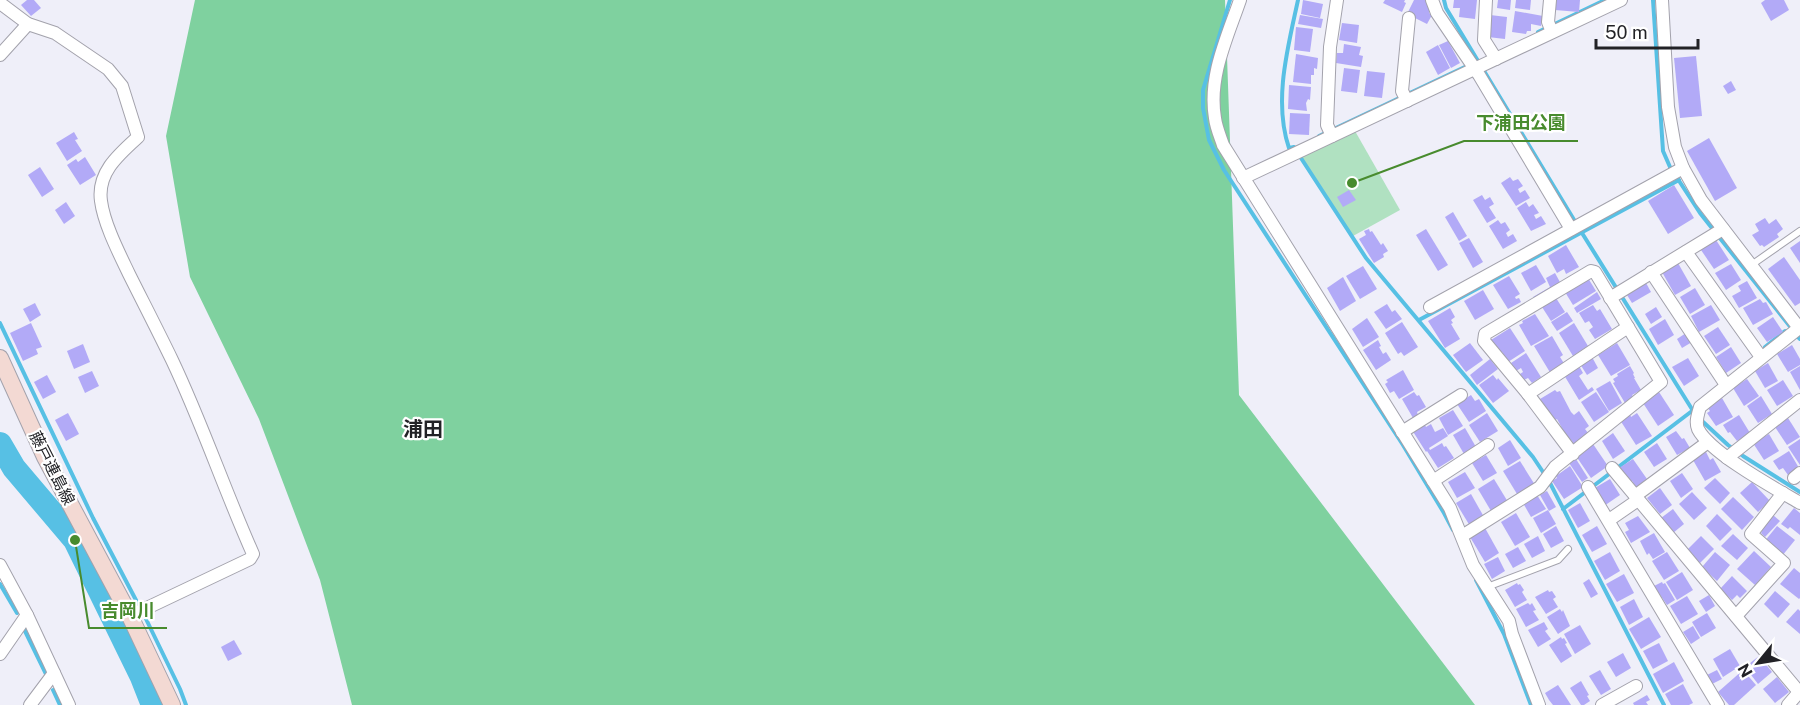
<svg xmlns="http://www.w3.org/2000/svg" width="1800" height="705" font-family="'Public Sans','Noto Sans JP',sans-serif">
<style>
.green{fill:#b0e1c1}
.forest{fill:#7fd19f}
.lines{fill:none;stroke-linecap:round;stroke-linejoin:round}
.stream{stroke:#57c0e4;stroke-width:4}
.river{stroke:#57c0e4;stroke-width:24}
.building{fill:#b2aaf7}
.service-casing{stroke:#a3a2ac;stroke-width:8}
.minor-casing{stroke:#a3a2ac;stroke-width:14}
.secondary-casing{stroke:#a3a2ac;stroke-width:18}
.service{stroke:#fff;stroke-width:6}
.minor{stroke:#fff;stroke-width:12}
.secondary{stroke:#f3d9d3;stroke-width:16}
.labels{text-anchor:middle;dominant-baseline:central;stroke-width:4.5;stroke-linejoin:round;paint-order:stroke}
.street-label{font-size:16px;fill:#222226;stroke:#fff}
.quarter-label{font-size:20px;font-weight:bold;fill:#222226;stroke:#fff}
.leader{fill:none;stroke:#488b2e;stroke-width:2}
.callout-dot{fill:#488b2e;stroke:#fff;stroke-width:2}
.callout-label{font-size:18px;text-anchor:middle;font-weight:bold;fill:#488b2e;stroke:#fff;stroke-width:4.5;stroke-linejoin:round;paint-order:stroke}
</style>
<rect width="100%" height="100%" fill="#efeff9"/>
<!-- green -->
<polygon class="green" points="1355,131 1400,210 1353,236 1301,156"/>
<!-- forest -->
<polygon class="forest" points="195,0 1225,0 1239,395 1475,705 352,705 320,580 259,419 190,277 166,136"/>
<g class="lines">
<!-- stream -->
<g class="stream">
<polyline points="1230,0 1203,90 1203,108 1209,140 1224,170 1403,445 1444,513 1453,530"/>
<polyline points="1444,0 1446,8 1582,233 1695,414"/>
<polyline points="1653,0 1663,151 1670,167 1700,213 1792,329"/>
<polyline points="1538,32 1605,0"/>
<polyline points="1319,136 1469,65"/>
<path d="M1295,149L1294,147L1289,148C1273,101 1288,47 1298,0"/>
<polyline points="1299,155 1366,258 1533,457 1545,475"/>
<polyline points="1419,320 1679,180"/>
<polyline points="0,323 93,518 138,604"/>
<polyline points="1798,337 1800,339"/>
<polyline points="1765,347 1785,331"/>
<polyline points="1701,420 1728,445 1743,456 1800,492"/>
<polyline points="1549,481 1664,705"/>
<polyline points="1563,509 1692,411"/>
<polyline points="1476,580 1504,634 1531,705"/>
<polyline points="0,584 17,613"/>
<polyline points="146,619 180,689 186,705"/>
<polyline points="24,629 46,674"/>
<polyline points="53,690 60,705"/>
</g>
<!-- river -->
<polyline class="river" points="0,444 14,468 75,540 142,677 153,705"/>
</g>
<!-- building -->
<g class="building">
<polygon points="27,0 34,0 41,8 31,16 21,5"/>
<polygon points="1303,0 1323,4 1320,18 1301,14"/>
<polygon points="1385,0 1405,0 1404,2 1406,3 1402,12 1383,3"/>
<polygon points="1414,0 1426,0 1433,4 1429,13 1432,15 1427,24 1407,14"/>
<polygon points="1454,0 1477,0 1475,19 1459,17 1460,8 1453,8"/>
<polygon points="1498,0 1511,0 1510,10 1497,8"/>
<polygon points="1516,0 1531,0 1530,10 1515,8"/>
<polygon points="1556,0 1580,0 1579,12 1555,10"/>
<polygon points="1765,0 1784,0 1789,10 1771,21 1761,3"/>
<polygon points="1515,11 1543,16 1541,26 1531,24 1531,31 1527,31 1526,34 1512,32"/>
<polygon points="1300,15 1323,19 1321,28 1298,24"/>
<polygon points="1490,15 1507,17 1505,39 1488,37"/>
<polygon points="1342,23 1359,25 1357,43 1339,40"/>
<polygon points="1296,27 1313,29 1310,52 1294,50"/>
<polygon points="1448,41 1460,63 1451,68 1439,45"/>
<polygon points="1344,44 1361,47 1359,55 1363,56 1361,67 1336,63 1337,53 1343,53"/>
<polygon points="1438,45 1450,68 1438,75 1426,52"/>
<polygon points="1296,54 1318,58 1317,69 1314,68 1314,75 1311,75 1311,84 1293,82"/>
<polygon points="1696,56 1702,116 1680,118 1674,58"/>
<polygon points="1344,68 1360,70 1357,93 1341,91"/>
<polygon points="1367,71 1385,73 1382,98 1364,96"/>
<polygon points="1731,81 1736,90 1728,94 1723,86"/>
<polygon points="1289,85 1311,87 1310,100 1308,99 1306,103 1307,111 1288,109"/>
<polygon points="1290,113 1310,114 1309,135 1289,134"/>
<polygon points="74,132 78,139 75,140 82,151 67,161 56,143"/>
<polygon points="1709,138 1737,188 1715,201 1687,151"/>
<polygon points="85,157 96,175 80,185 67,165 76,159 78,162"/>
<polygon points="40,167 54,189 42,197 28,175"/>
<polygon points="1510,177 1513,181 1518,179 1523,186 1518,189 1520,193 1525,190 1530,198 1516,206 1501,183"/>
<polygon points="1674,185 1694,218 1668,234 1648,201"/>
<polygon points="1349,190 1356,200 1343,207 1337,197"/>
<polygon points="1482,195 1485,200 1490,197 1494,204 1489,207 1496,218 1487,223 1473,200"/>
<polygon points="66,202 75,216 64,224 55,210"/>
<polygon points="1526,202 1529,207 1533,204 1539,213 1534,215 1536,219 1541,216 1546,224 1531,231 1517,208"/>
<polygon points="1453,212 1467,236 1459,241 1445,217"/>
<polygon points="1765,218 1769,224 1776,219 1783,229 1777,234 1779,237 1764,247 1762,245 1760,246 1752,235 1759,231 1755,224"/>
<polygon points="1498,220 1501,224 1505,222 1510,230 1506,233 1508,237 1513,234 1517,241 1503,249 1489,226"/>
<polygon points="1369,229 1370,232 1372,231 1381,245 1383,243 1388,251 1383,254 1384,257 1374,263 1359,239 1366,235 1364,231"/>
<polygon points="1426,229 1448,265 1438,271 1416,235"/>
<polygon points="1469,238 1483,262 1473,268 1459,243"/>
<polygon points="1716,240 1729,260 1714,269 1701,250"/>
<polygon points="1800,241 1800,263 1790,248"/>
<polygon points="1566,245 1579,267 1566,274 1564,269 1557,273 1548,256"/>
<polygon points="1784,257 1800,280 1800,303 1795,306 1768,269"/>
<polygon points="1678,263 1691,286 1675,295 1662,272"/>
<polygon points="1731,264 1741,280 1726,290 1715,273"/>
<polygon points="1536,265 1546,282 1531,291 1521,273"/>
<polygon points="1363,266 1377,289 1360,299 1346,276"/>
<polygon points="1555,273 1561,284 1535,299 1533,297 1550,287 1546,278"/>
<polygon points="1509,276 1520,294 1515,297 1516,299 1519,298 1521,302 1508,309 1493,285"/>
<polygon points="1343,277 1356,301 1340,311 1327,288"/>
<polygon points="1588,278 1596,291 1573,305 1565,292"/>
<polygon points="1747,281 1757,298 1739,308 1732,296 1741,291 1738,286"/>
<polygon points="1646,283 1651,292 1632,303 1627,295"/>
<polygon points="1695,288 1705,305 1690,314 1680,297"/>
<polygon points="1483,290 1494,309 1475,320 1464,301"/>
<polygon points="1597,292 1601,299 1577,313 1574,308"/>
<polygon points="1556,298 1565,312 1551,321 1542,307"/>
<polygon points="1760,299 1763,303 1766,302 1773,314 1753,325 1743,308"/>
<polygon points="35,303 41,315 30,322 23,309"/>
<polygon points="1387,304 1392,312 1395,310 1402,319 1386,329 1374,312"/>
<polygon points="1593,305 1597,311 1600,309 1612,329 1595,339 1589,330 1593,327 1589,321 1585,323 1579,313"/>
<polygon points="1711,305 1720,320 1699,332 1691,316"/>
<polygon points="1656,307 1662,317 1651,324 1645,314"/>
<polygon points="1450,308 1455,317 1451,320 1453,323 1451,324 1460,339 1445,348 1428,321"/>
<polygon points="1567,312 1573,321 1557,331 1551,322"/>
<polygon points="1535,314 1549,336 1531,346 1519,325 1523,323 1522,321"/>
<polygon points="1773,317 1783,332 1767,342 1757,328"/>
<polygon points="1367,318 1379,337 1363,347 1352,329"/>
<polygon points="1665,319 1674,335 1658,345 1649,329"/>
<polygon points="1402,322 1418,347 1404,356 1401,352 1398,354 1385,333"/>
<polygon points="31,323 42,347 36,349 38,354 23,361 10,333"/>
<polygon points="1574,323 1588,346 1573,356 1559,333"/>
<polygon points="1718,327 1730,345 1716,354 1704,336"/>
<polygon points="1510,328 1525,351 1508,362 1502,352 1500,354 1491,340"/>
<polygon points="1686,333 1692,342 1682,348 1677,339"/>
<polygon points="1552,336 1563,355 1560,357 1565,365 1551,374 1534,346"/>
<polygon points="1378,340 1381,346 1379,347 1383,354 1386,352 1391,360 1376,370 1363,350"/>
<polygon points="1470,343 1483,360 1466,372 1453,355"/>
<polygon points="1617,343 1630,365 1611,376 1598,355"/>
<polygon points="83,344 90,362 74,369 67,351"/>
<polygon points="1792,345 1800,359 1800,365 1788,372 1777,354"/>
<polygon points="1731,347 1741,363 1726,373 1716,357"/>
<polygon points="1526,353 1541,377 1532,383 1528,378 1524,380 1520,374 1523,372 1521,368 1516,371 1511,363"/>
<polygon points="1592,357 1598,368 1587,375 1580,364"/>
<polygon points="1688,358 1699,376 1684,386 1672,367"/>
<polygon points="1490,359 1498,369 1477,385 1470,375"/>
<polygon points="1768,363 1778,381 1765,388 1755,371"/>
<polygon points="1579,366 1583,373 1579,376 1588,390 1592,387 1594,390 1579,400 1564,375"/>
<polygon points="1630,366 1634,373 1633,374 1635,378 1634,378 1641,390 1632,395 1634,398 1625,403 1613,383 1615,382 1613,379 1618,376 1617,374"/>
<polygon points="1800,366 1800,390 1790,372"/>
<polygon points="1403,370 1414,390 1399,399 1394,391 1390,393 1385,384 1388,382 1386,380"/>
<polygon points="92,371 99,386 85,393 78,377"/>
<polygon points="47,375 56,392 43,399 34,382"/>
<polygon points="1493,375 1497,380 1498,378 1509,391 1493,403 1479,385"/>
<polygon points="1747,379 1759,396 1744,406 1733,388"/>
<polygon points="1783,380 1793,396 1777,406 1767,390"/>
<polygon points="1610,381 1622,403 1609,411 1596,389"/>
<polygon points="1555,390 1557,392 1560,391 1571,412 1574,415 1579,411 1589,426 1585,429 1588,433 1582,437 1584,439 1575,445 1571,440 1569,441 1557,419 1554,421 1540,399"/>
<polygon points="1414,392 1417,396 1419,395 1426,407 1417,412 1418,415 1413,418 1402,399"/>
<polygon points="1596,392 1609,412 1594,422 1581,402"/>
<polygon points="1659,392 1674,415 1658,426 1643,403"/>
<polygon points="1471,395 1475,401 1479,399 1486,411 1469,422 1457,404"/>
<polygon points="1761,396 1772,414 1758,423 1747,406"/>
<polygon points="1722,398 1733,417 1716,426 1707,413 1710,411 1707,407"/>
<polygon points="1453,410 1463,426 1448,435 1439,418"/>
<polygon points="68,413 79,434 66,441 55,420"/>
<polygon points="1487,413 1498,431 1480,442 1469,425"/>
<polygon points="1637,413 1652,436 1636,445 1620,420 1630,414 1631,417"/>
<polygon points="1739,415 1750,433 1737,441 1730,432 1728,433 1723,425"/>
<polygon points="1788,418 1800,437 1787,445 1775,427"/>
<polygon points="1424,423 1426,427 1431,424 1435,432 1443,428 1448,436 1429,448 1430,450 1442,443 1444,447 1446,446 1454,458 1438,468 1427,451 1426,452 1412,430"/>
<polygon points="1465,428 1476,447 1464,454 1453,435"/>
<polygon points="1676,431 1682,439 1684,438 1690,448 1677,455 1666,437"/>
<polygon points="1613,433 1625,451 1613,459 1602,441"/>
<polygon points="1769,434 1779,451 1764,460 1753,443"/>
<polygon points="1800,439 1800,465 1788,447"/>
<polygon points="1510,440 1521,458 1508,466 1498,448"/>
<polygon points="1657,443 1667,459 1654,467 1644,452"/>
<polygon points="1593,444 1608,466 1591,478 1576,456"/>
<polygon points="1789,451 1799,468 1788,475 1783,468 1779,470 1773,461"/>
<polygon points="1706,452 1710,460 1713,458 1721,472 1705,481 1693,460"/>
<polygon points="1486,455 1497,473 1483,481 1472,463"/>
<polygon points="1576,459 1588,478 1582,482 1569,463"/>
<polygon points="1633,459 1647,479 1636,487 1632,481 1629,483 1619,468"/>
<polygon points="1520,461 1535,485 1517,494 1503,471"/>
<polygon points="1570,466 1583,487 1564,499 1552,481 1557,478 1556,476"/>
<polygon points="1465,472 1475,488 1457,498 1448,482"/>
<polygon points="1682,473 1693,489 1681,498 1670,481"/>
<polygon points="1715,478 1730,493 1720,504 1704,488"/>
<polygon points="1494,479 1508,502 1491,511 1478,489"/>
<polygon points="1610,479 1620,495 1604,506 1593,489"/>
<polygon points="1752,482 1770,501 1758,512 1740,493"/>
<polygon points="1660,488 1672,505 1660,514 1647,498"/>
<polygon points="1547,491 1556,507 1549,511 1540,495"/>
<polygon points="1692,492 1707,508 1694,520 1679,504"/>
<polygon points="1471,494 1484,517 1470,526 1456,503"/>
<polygon points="1537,495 1546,509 1531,517 1523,503"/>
<polygon points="1733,497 1754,517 1742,530 1721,509"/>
<polygon points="1580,503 1590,521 1578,528 1568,510"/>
<polygon points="1794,508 1800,513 1800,535 1790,527 1788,529 1781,524"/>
<polygon points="1673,509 1684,524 1673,533 1661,518"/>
<polygon points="1548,510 1556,524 1541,533 1533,518"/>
<polygon points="1516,513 1530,537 1515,546 1501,522"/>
<polygon points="1717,514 1732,529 1720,541 1706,526"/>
<polygon points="1773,515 1780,521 1765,537 1761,533 1762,531 1761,530"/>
<polygon points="1638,516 1650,532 1631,543 1625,532 1629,530 1625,523"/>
<polygon points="1556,526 1564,541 1551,548 1543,534"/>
<polygon points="1597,526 1607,544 1592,552 1582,535"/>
<polygon points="1777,526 1795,540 1782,556 1764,542"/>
<polygon points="1485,528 1499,553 1485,562 1470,537"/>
<polygon points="1654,533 1665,552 1653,559 1649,553 1647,555 1640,541"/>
<polygon points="1733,534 1748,548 1737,560 1721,546"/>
<polygon points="1538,536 1545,551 1532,558 1524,544"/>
<polygon points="1701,536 1714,549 1700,563 1687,550"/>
<polygon points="1518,547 1526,561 1513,568 1505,554"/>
<polygon points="1754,551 1771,567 1755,585 1737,569"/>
<polygon points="1610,552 1620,571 1605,580 1594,561"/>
<polygon points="1667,552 1679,571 1664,580 1652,561"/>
<polygon points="1715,552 1730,565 1717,581 1702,567"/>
<polygon points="1498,557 1505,571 1492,579 1484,564"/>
<polygon points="1794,568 1800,573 1800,598 1799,599 1780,584"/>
<polygon points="1682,572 1693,590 1677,600 1666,582"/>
<polygon points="1624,574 1634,593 1617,602 1606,584"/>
<polygon points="1732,576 1747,591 1740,598 1737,595 1732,600 1720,589"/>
<polygon points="1589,579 1598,594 1591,598 1583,583"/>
<polygon points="1662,582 1663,584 1665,583 1675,600 1667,605 1654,586"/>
<polygon points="1517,583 1518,585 1520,584 1524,590 1522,592 1527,600 1515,607 1505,590"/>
<polygon points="1548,590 1549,592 1552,591 1556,597 1553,599 1558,607 1546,614 1535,597"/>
<polygon points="1775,591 1790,604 1778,618 1764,604"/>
<polygon points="1709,595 1715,606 1706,612 1699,601"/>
<polygon points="1687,596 1698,614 1681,624 1670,606"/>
<polygon points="1634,599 1643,617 1629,625 1620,607"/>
<polygon points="1528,603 1530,605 1532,603 1536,610 1533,611 1539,620 1526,627 1516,609"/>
<polygon points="1560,609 1562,612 1563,610 1570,626 1558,634 1547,617"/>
<polygon points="1798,609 1800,611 1800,634 1786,622"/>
<polygon points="1707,613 1716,628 1701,637 1692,622"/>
<polygon points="1649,617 1661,637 1641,649 1629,629"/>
<polygon points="1544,622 1548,629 1545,631 1551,639 1538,647 1528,630"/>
<polygon points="1580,625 1591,644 1575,654 1564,634"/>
<polygon points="1693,626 1700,638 1691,644 1683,632"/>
<polygon points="1561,637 1562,639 1564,638 1567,643 1565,644 1572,656 1561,663 1549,645"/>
<polygon points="234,640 242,654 228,661 221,647"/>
<polygon points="1659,643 1668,661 1653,669 1643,651"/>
<polygon points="1730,649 1740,666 1723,677 1713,659"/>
<polygon points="1623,653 1631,668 1616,677 1607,662"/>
<polygon points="1759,656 1772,672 1758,684 1745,667"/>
<polygon points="1674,662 1684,681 1663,693 1653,674"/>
<polygon points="1600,670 1611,689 1601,695 1589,676"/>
<polygon points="1717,670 1722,679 1712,684 1707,675"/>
<polygon points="1743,670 1756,685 1734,705 1729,705 1718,692"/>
<polygon points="1777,677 1789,692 1775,703 1763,689"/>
<polygon points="1581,681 1589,695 1587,696 1590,701 1584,705 1581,705 1570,688"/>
<polygon points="1683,684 1693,703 1689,705 1671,705 1665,694"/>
<polygon points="1558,685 1562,691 1571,705 1553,705 1549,700 1545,693"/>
<polygon points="1647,695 1650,700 1646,702 1648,705 1634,705 1633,703"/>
</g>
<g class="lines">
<!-- service casing -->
<g class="service-casing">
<g id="service">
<polyline points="1750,266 1800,231"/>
<polyline points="1487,587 1558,560 1568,549"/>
</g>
</g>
<!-- minor casing -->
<g class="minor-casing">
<g id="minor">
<path d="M1240,0C1227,38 1208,77 1215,118C1216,127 1220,136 1223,145L1450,508L1473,565L1509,621L1512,634L1539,705"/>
<polyline points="1432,0 1437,13 1479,75 1571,229"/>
<polyline points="1486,0 1484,40 1496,59"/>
<polyline points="1550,0 1548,22 1552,32"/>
<polyline points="1662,0 1668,107 1675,147 1683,168 1701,200 1800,329"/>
<path d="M0,3L28,24L55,33L108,69L122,86L138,137C118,155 97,173 101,201C104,224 119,253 129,274C143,302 158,331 172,360C202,423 224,489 253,554L250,559L130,616"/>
<polyline points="0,55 28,24"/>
<polyline points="1407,101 1402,91 1409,18"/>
<polyline points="1332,136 1327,125 1330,47 1337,0"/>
<polyline points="1243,178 1621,0"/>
<polyline points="1686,252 1761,357"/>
<polyline points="1651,272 1726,385"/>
<polyline points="1610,298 1723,229"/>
<polyline points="1430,307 1683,168"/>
<path d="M1799,328L1700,407C1698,414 1695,422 1698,429C1710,453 1776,489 1800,503"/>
<polyline points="1528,394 1628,327"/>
<polyline points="1402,432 1461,395"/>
<polyline points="1727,458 1800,400"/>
<polyline points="1612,468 1799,692"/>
<polyline points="1794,478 1800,473"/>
<polyline points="1433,481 1488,445"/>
<polyline points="1588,487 1718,705"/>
<polyline points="1635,496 1708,442"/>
<polyline points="1609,520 1638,500"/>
<polyline points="1462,536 1540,487 1555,467 1661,382 1595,272 1591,271 1485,334 1484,341 1528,394 1573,454"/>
<polyline points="0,565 27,615 69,705"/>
<polyline points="1736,616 1784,563 1751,534 1783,493"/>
<polyline points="0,654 27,615"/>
<polyline points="30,705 54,673"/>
<polyline points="1602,705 1636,686"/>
<polyline points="1788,705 1800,691"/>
</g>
</g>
<!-- secondary casing -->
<g class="secondary-casing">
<polyline id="secondary" points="0,358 45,457 130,616 172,705"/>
</g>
<!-- service -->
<use href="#service" class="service"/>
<!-- minor -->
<use href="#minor" class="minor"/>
<!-- secondary -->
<use href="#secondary" class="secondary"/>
</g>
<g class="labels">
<!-- street labels -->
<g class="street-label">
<text transform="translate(52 468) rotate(63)">藤戸連島線</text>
</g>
<!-- quarter labels -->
<g class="quarter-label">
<text x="423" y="429">浦田</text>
</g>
</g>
<!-- callouts -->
<path class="leader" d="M1352 183L1464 141H1578M75 540L89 628H167"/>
<g class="callout-dot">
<circle cx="1352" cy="183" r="6"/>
<circle cx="75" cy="540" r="6"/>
</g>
<g class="callout-label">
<text x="1521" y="129">下浦田公園</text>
<text x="128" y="617">吉岡川</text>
</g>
<!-- north arrow -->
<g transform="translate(1758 663) rotate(240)" stroke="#ffffff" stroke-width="4.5" paint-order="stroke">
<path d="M0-4.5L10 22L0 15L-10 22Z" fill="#222226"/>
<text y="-9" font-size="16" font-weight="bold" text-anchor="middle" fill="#222226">N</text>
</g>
<!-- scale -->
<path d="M1596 39v9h102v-9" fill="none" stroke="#222226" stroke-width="3"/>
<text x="1605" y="39" font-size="18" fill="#222226" stroke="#ffffff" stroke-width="4.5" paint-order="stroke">50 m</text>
</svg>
